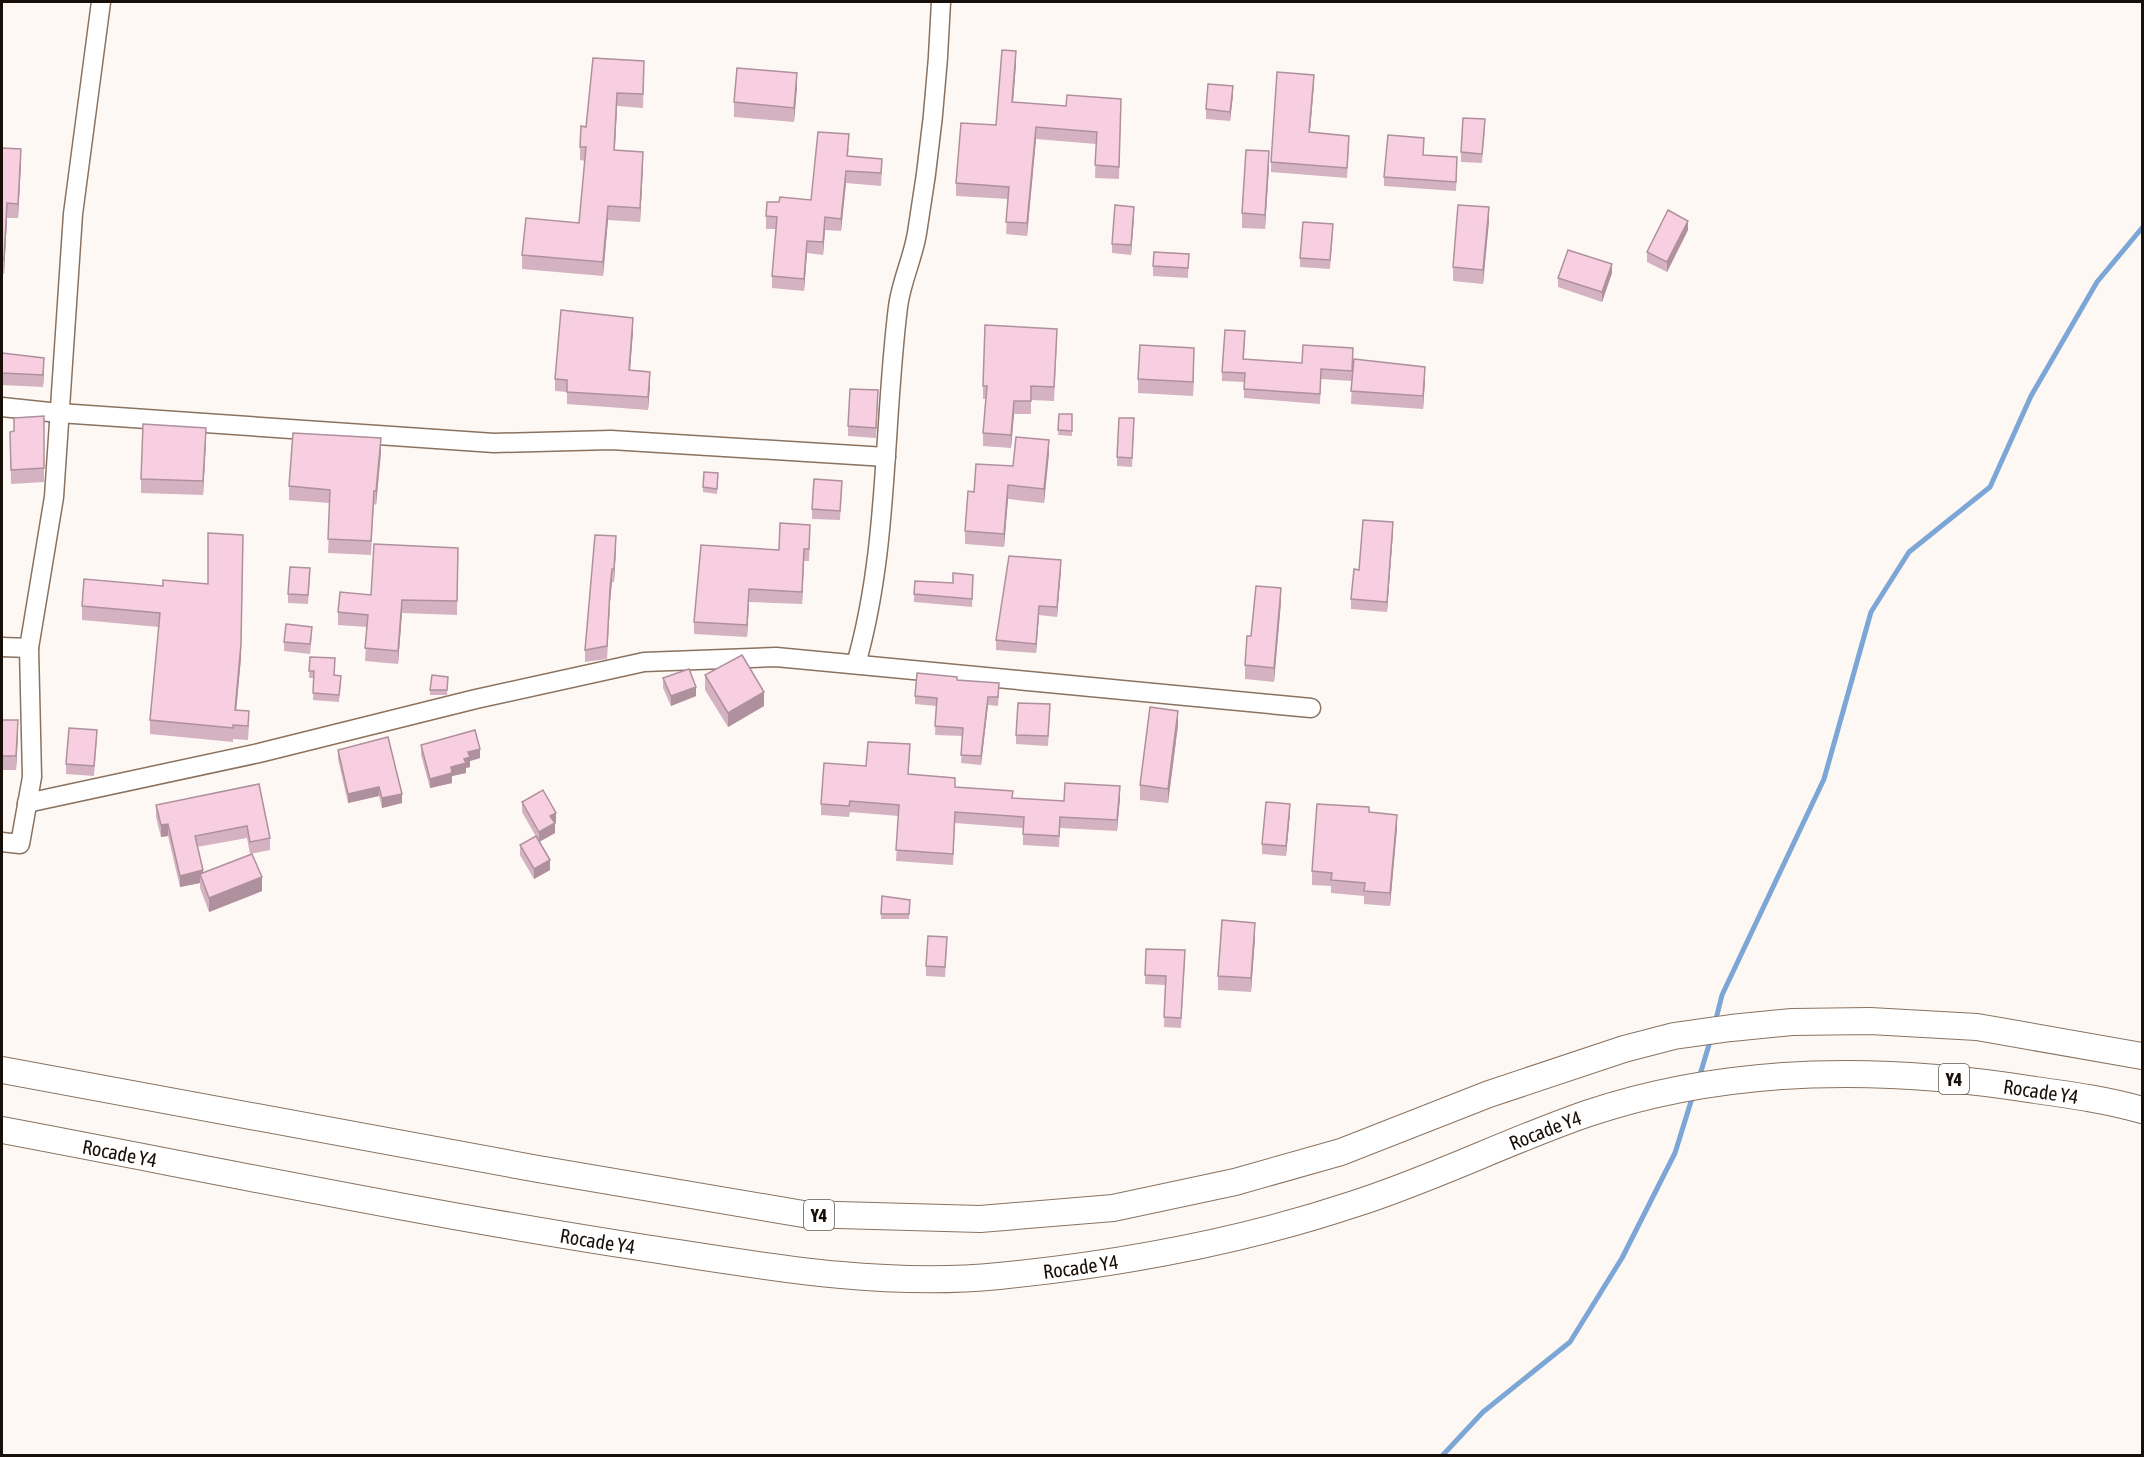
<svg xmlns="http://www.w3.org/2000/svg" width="2144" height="1457" font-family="'Asap Condensed',sans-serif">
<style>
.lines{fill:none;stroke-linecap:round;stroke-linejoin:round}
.stream{stroke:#7ba6d5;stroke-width:5}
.minor-casing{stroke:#89725f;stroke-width:21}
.highway-casing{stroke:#89725f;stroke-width:28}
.minor{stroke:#fff;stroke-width:18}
.highway{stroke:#fff;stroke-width:26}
.wall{fill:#d5b2c1}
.shaded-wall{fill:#ae919d}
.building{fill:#f8cfe0;stroke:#ae919d;stroke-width:1.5}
.labels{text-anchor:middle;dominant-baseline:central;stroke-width:5;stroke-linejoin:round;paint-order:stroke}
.shield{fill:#fff;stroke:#5d5852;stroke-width:1.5}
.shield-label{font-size:18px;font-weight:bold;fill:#181008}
.street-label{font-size:20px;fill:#181008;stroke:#fff}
</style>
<rect width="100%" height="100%" fill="#fef8f4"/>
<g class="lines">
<!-- stream -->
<g class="stream">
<polyline points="1715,1023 1722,995 1824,779 1871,612 1909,552 1990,487 2031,396 2097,282 2142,228"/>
<polyline points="1699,1078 1711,1038"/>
<polyline points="1442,1456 1483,1412 1570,1342 1622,1258 1675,1153 1693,1095"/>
</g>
<!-- minor casing -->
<g class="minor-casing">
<g id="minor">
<polyline points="2,407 59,413 494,443 611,440 886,457"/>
<polyline points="2,647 29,648"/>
<path d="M856,664C889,549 883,426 898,307C901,282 913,258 917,233C930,156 938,79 941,2"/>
<polyline points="27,803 259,753 476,699 644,662 776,657 1311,708"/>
<polyline points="2,842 20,844 32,777 29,648 54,497 73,214 101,2"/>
</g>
</g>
<!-- highway casing -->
<g class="highway-casing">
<g id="highway">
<polyline points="2,1070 538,1169 803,1214 980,1219 1113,1208 1235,1182 1341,1152 1489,1094 1624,1049 1674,1036 1731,1028 1792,1022 1870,1021 1977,1027 2142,1056"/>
<path id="s1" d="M2,1130C214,1170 425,1214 639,1247C757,1265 879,1288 999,1276C1119,1264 1240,1242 1354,1204C1433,1179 1510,1140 1589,1113C1733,1065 1887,1066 2035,1090C2071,1095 2107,1100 2142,1110"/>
</g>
</g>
<!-- minor -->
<use href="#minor" class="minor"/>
<!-- highway -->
<use href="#highway" class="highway"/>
</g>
<!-- wall -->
<g class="wall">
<polygon points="593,58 644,74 643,108 617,106 615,150 643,166 640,222 608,220 603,276 522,269 522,255 579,223 585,161 580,160 580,147 586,127"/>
<polygon points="1016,64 1013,102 1121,112 1119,179 1095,178 1096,144 1036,139 1027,236 1006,234 1008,199 956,196 956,183 996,125"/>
<polygon points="1314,84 1310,132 1349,145 1347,178 1271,172 1271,162"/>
<polygon points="797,87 794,122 734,117 734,102"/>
<polygon points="1233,95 1230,121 1206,119 1206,109"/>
<polygon points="1485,129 1482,163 1461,162 1461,152"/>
<polygon points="849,147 848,156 882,171 881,186 846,183 841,231 825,230 823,255 807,253 804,291 772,288 772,276 776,229 766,229 766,216 811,200"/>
<polygon points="1424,147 1423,155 1457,167 1456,191 1384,186 1384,177"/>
<polygon points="2,148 21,163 18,218 7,218 4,274 2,274"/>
<polygon points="1269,166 1265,229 1242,228 1242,213"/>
<polygon points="1134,217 1131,255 1112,253 1112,244"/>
<polygon points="1489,221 1483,284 1453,281 1453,267"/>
<polygon points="1688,230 1667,272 1647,262 1647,252"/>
<polygon points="1333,233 1330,269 1300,267 1300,258"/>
<polygon points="1189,254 1188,278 1153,276 1153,266"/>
<polygon points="1612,273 1602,302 1558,287 1558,278"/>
<polygon points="633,331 630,371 650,385 648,410 567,404 567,392 555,391 555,379"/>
<polygon points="1245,341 1244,359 1302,363 1353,358 1353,371 1425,380 1423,409 1351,404 1352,381 1321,379 1320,404 1244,398 1244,382 1222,381 1222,372"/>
<polygon points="1057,342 1054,401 1031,400 1031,414 1014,414 1011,448 983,446 983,433 986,399 983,399 983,386"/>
<polygon points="2,353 44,370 43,387 2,385"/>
<polygon points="1194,362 1193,396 1138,393 1138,379"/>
<polygon points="878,400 876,438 848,436 848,426"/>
<polygon points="1059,414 1072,414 1072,436 1058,435"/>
<polygon points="44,416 44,482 11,484 10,432 14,431 14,418"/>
<polygon points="1134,428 1132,467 1117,466 1117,457"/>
<polygon points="206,442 203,495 141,493 141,479"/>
<polygon points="381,452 376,505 374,504 371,555 328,553 330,503 289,500 289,486"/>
<polygon points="1049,453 1044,503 1008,499 1004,547 965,544 965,531 974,492 1013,466"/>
<polygon points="718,473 717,494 703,492 703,487"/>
<polygon points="842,490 840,520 812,519 812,509"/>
<polygon points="1393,532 1387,612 1351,609 1351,599 1359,570"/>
<polygon points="810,537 809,561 804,561 802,604 749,602 747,637 694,634 694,622 779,550"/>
<polygon points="458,548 457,615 402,613 398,664 365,661 367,627 338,625 338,612"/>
<polygon points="616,549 614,582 612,582 610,602 607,659 585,662 585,650"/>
<polygon points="1061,570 1057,617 1039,615 1036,653 996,650 996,640"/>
<polygon points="310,578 308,604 288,603 288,594"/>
<polygon points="953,583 973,583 972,607 914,602 914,594"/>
<polygon points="163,586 241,658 236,710 249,725 248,740 233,739 233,742 150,734 150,720 159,627 82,620 82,606"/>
<polygon points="1281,602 1274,682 1245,679 1245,665 1251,636"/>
<polygon points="312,636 310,654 284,651 284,642"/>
<polygon points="310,657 334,675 341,683 339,702 313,700 314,678 309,678"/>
<polygon points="705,675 764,706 728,727 705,690"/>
<polygon points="663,678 696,696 671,706 663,688"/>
<polygon points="957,680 999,691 998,706 988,705 981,765 961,763 963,736 935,735 936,706 915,704 915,696"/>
<polygon points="448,681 447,695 430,695 430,690"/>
<polygon points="1050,713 1048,746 1016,744 1016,735"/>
<polygon points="2,720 18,734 16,770 2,770"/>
<polygon points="1178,725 1168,803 1140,800 1140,785"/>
<polygon points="97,739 94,776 66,774 66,764"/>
<polygon points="421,745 480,758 470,761 470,767 466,768 466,773 452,776 452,783 430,788 421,755"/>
<polygon points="338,750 402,803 382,808 379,796 348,803 338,759"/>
<polygon points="910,755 908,774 955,787 1013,798 1064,801 1120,798 1117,831 1060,828 1059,847 1023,845 1023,828 955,823 953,865 896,861 899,816 850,812 849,817 821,815 821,804 866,766"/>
<polygon points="259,784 270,838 270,850 250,854 247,838 197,847 203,873 262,891 209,912 200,888 200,883 180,887 168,836 161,837 156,817 156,805"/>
<polygon points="522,802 556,822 555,823 555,833 539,842 522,812"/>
<polygon points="1369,812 1397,828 1390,906 1364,904 1364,896 1331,893 1331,886 1312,885 1312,871"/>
<polygon points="1290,813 1286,856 1262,854 1262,844"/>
<polygon points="520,845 550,870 534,879 520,855"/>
<polygon points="882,896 910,900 909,919 881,919"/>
<polygon points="1255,937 1251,992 1218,990 1218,976"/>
<polygon points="947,946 945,977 926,976 926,966"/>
<polygon points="1146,949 1185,960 1181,1028 1164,1027 1165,985 1145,984"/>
</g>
<!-- shaded-wall -->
<g class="shaded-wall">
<polygon points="1016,51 1016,64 1012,115 1012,102"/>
<polygon points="797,73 797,87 794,122 794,108"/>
<polygon points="1314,75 1314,84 1309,142 1309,132"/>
<polygon points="1233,86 1233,95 1230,121 1230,112"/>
<polygon points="617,93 617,106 614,164 614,150"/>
<polygon points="1036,127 1036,139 1027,236 1027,223"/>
<polygon points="21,149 21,163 18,218 18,204"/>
<polygon points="1269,151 1269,166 1265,229 1265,215"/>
<polygon points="643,152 643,166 640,222 640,208"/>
<polygon points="846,171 846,183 841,231 841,219"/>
<polygon points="7,203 7,218 4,274 4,260"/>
<polygon points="608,206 608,220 603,276 603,262"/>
<polygon points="1134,207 1134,217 1131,255 1131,245"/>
<polygon points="1489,207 1489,221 1483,284 1483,270"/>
<polygon points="825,217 825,230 823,255 823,242"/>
<polygon points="1688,221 1688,230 1667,272 1667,262"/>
<polygon points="807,241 807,253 804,291 804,279"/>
<polygon points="1612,264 1612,273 1602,302 1602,292"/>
<polygon points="633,318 633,331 629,383 629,370"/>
<polygon points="1194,348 1194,362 1193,396 1193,382"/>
<polygon points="44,358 44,370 43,387 43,375"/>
<polygon points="1425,367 1425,380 1423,409 1423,396"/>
<polygon points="650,372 650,385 648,410 648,397"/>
<polygon points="1014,401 1014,414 1011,448 1011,435"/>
<polygon points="206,428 206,442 203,495 203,481"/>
<polygon points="381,438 381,452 376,505 376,491"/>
<polygon points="1049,440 1049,453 1044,503 1044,489"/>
<polygon points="1008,485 1008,499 1004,547 1004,534"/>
<polygon points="1393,522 1393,532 1387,612 1387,602"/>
<polygon points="616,536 616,549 614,582 614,569"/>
<polygon points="243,549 241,658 235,724 235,710"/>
<polygon points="804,549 804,561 802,604 802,592"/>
<polygon points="1061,560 1061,570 1057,617 1057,607"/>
<polygon points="612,569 612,582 610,602 607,659 610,589"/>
<polygon points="1281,588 1281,602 1274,682 1274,668"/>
<polygon points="749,589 749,602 747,637 747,625"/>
<polygon points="402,600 402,613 398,664 398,651"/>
<polygon points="1039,606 1039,615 1036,653 1036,644"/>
<polygon points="696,687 696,696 671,706 671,696"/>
<polygon points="764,692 764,706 728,727 728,713"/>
<polygon points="988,697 988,705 981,765 981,756"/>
<polygon points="1178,711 1178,725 1168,803 1168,789"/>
<polygon points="18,720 18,734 16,770 16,756"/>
<polygon points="480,749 480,758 470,761 470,767 466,768 466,773 452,776 452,783 430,788 430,779 451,767 468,752"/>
<polygon points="1120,786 1120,798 1117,831 1117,820"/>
<polygon points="379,787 379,796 348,803 348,794"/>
<polygon points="402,794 402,803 382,808 382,798"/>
<polygon points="1290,804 1290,813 1286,856 1286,846"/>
<polygon points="556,813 556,822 550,825 550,816"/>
<polygon points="1397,815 1397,828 1390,906 1390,893"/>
<polygon points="555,823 555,833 539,842 539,832"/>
<polygon points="168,824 168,836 161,837 161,825"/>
<polygon points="550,860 550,870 534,879 534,869"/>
<polygon points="203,870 203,882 200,874 200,883 180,887 180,876"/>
<polygon points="262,877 262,891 209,912 209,898"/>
<polygon points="1255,923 1255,937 1251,992 1251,978"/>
</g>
<!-- building -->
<g class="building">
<polygon points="1002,50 1016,51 1012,102 1066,106 1067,95 1121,99 1119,167 1095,165 1097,132 1036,127 1027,223 1006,222 1009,187 956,183 961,123 996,125"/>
<polygon points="593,58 644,61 643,94 617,93 614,150 643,152 640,208 608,206 603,262 522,255 526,218 579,223 586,147 580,147 581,126 586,127"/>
<polygon points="737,68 797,73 794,108 734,102"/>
<polygon points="1277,72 1314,75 1309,132 1349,136 1347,168 1271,162"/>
<polygon points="1208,84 1233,86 1230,112 1206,109"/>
<polygon points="1463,118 1485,119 1482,154 1461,152"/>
<polygon points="818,132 849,134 847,156 882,159 881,173 846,171 841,219 825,217 823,242 807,241 804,279 772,276 777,217 766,216 767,202 779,202 780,197 811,200"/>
<polygon points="1388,135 1424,138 1423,155 1457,157 1456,182 1384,177"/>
<polygon points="2,148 21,149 18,204 7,203 4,260 2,260"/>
<polygon points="1246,150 1269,151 1265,215 1242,213"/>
<polygon points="1115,205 1134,207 1131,245 1112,244"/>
<polygon points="1458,205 1489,207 1483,270 1453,267"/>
<polygon points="1668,210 1688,221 1667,262 1647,252"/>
<polygon points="1303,222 1333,224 1330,260 1300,258"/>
<polygon points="1568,250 1612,264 1602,292 1558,278"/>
<polygon points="1154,252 1189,254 1188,268 1153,266"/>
<polygon points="561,310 633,318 629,370 650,372 648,397 567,392 567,380 555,379"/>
<polygon points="985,325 1057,329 1054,387 1031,386 1031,401 1014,401 1011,435 983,433 987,386 983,386"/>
<polygon points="1225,330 1245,331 1243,359 1302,363 1303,345 1353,348 1352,371 1321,369 1320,394 1244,389 1245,373 1222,372"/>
<polygon points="1140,345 1194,348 1193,382 1138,379"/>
<polygon points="2,353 44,358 43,375 2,373"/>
<polygon points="1354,359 1425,367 1423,396 1351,391"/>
<polygon points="850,389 878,390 876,428 848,426"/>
<polygon points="1059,414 1072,414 1072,431 1058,430"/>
<polygon points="44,416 44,468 11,470 10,432 14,431 14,418"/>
<polygon points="1119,418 1134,418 1132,458 1117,457"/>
<polygon points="143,424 206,428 203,481 141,479"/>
<polygon points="293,433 381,438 376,491 374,491 371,541 328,539 330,490 289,486"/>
<polygon points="1016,437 1049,440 1044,489 1008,485 1004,534 965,531 968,491 974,492 976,464 1013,466"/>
<polygon points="704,472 718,473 717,489 703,487"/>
<polygon points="814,479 842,481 840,511 812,509"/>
<polygon points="1363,520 1393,522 1387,602 1351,599 1354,569 1359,570"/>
<polygon points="780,523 810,525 809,549 804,549 802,592 749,589 747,625 694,622 701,545 779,550"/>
<polygon points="208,533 243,535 241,644 235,710 249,711 248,726 233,725 233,728 150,720 160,613 82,606 84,579 163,586 163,580 208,584"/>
<polygon points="595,535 616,536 614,569 612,569 610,589 607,646 585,650"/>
<polygon points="374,544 458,548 457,601 402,600 398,651 365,648 368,615 338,612 340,592 371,595"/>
<polygon points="1009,556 1061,560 1057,607 1039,606 1036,644 996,640"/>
<polygon points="290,567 310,568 308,595 288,594"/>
<polygon points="953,573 973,575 972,599 914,594 915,581 953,583"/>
<polygon points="1256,586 1281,588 1274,668 1245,665 1247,636 1251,636"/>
<polygon points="286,624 312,627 310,644 284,642"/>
<polygon points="742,655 764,692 728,713 705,675"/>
<polygon points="310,657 335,658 334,675 341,676 339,695 313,693 314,671 309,671"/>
<polygon points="689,669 696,687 671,696 663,678"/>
<polygon points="917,673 957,677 957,680 999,683 998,697 988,697 981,756 961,755 963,728 935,726 937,698 915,696"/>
<polygon points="432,675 448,677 447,690 430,690"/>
<polygon points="1018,703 1050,704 1048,736 1016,735"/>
<polygon points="1150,707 1178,711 1168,789 1140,785"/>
<polygon points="2,720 18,720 16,756 2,756"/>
<polygon points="69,728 97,730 94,766 66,764"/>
<polygon points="475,730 480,749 468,752 470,757 464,759 466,763 451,767 452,773 430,779 421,745"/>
<polygon points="388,737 402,794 382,798 379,787 348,794 338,750"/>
<polygon points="868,742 910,744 908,774 955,778 955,787 1013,791 1012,798 1064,801 1065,783 1120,786 1117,820 1060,817 1059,836 1023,834 1024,817 955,812 953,854 896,850 899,805 850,801 849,806 821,804 824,763 866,766"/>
<polygon points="259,784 270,838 250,842 247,826 195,836 203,870 180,876 168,824 161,825 156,805"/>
<polygon points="543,790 556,813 550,816 555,823 539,832 522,802"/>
<polygon points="1266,802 1290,804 1286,846 1262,844"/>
<polygon points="1317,804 1369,807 1369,812 1397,815 1390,893 1364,891 1365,883 1331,880 1332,873 1312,871"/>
<polygon points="536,836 550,860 534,869 520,845"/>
<polygon points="252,854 262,877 209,898 200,874"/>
<polygon points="882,896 910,900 909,914 881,914"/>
<polygon points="1222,920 1255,923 1251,978 1218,976"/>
<polygon points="928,936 947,937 945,967 926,966"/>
<polygon points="1146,949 1185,950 1181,1018 1164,1017 1166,976 1145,975"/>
</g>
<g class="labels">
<!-- shield labels -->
<g class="shield">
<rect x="1939" y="1064" width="30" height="30" rx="4.5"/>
<rect x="804" y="1200" width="30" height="30" rx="4.5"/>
</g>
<g class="shield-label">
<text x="1954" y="1079">Y4</text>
<text x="819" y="1215">Y4</text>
</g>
<!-- street labels -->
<g class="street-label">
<text stroke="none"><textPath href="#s1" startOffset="2082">Rocade Y4</textPath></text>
<text stroke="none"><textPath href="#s1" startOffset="1578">Rocade Y4</textPath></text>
<text stroke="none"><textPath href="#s1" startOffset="120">Rocade Y4</textPath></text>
<text stroke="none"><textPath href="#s1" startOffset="606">Rocade Y4</textPath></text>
<text stroke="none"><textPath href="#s1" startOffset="1092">Rocade Y4</textPath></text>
</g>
</g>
<!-- border -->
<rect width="2144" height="1457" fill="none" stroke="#181008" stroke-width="6"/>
</svg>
